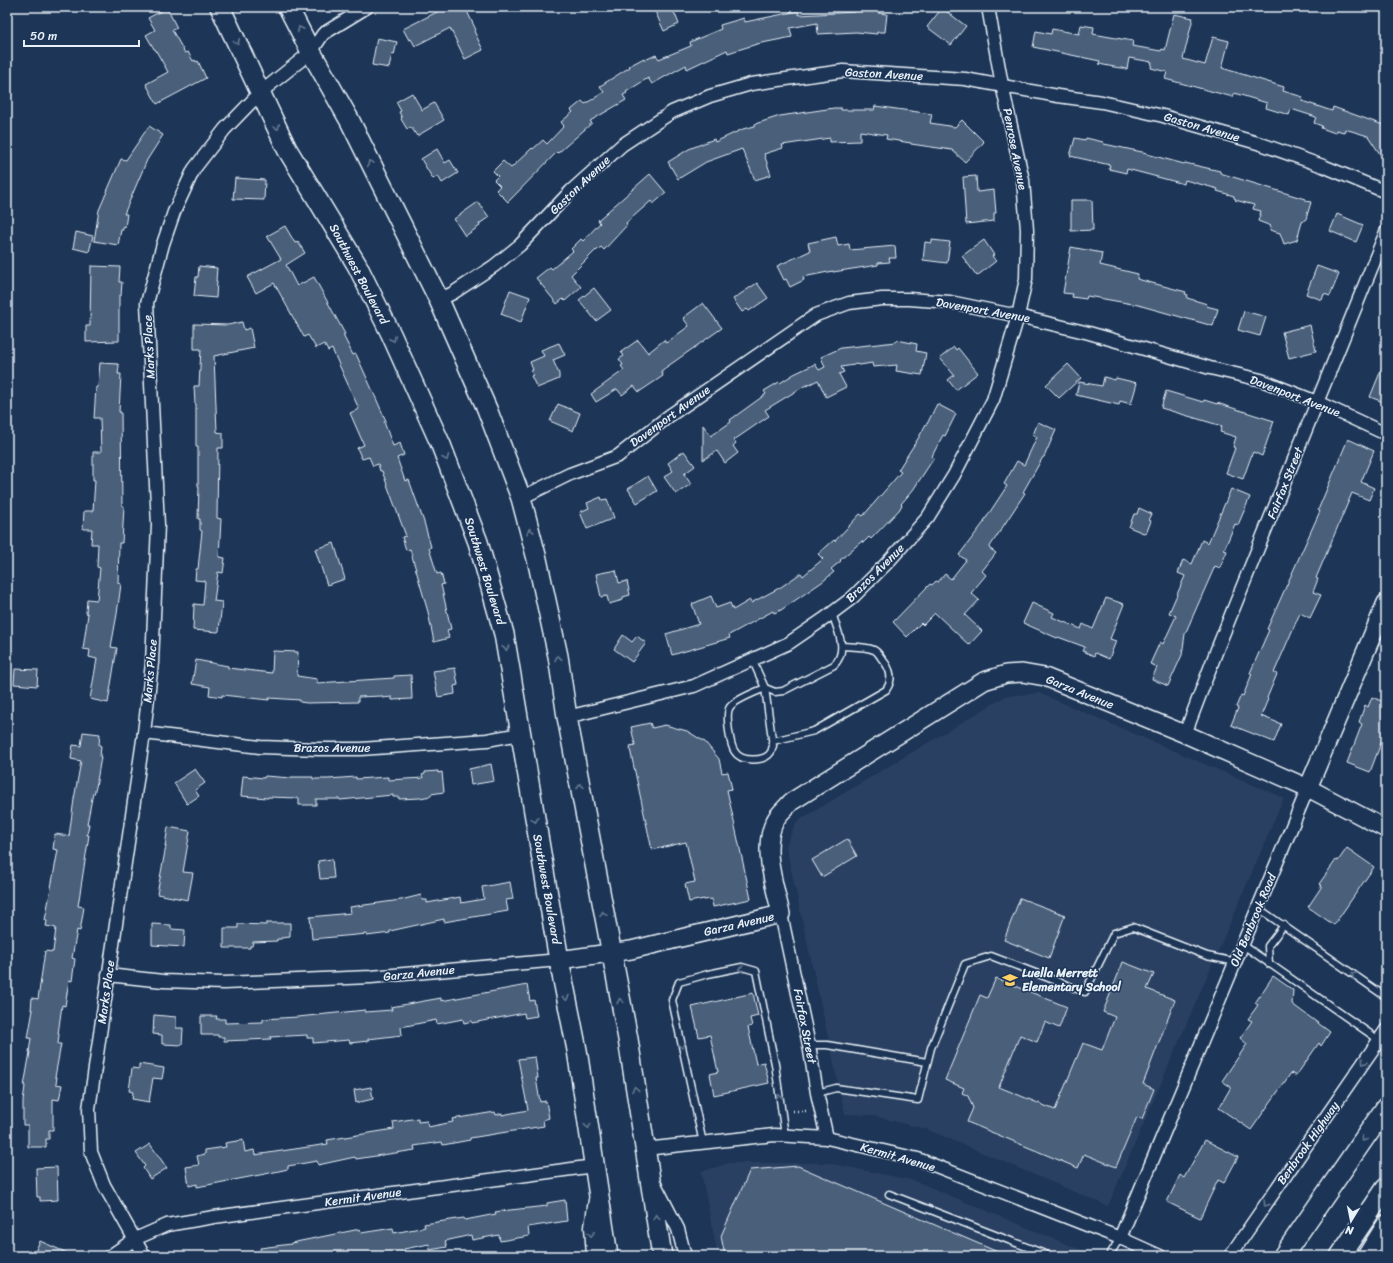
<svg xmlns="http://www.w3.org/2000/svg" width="1393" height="1263" font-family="Sriracha,sans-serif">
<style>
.built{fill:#2a4162}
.building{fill:#495e7a;stroke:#e8f1f8}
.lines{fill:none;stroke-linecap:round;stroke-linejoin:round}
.lane-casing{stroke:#e8f1f8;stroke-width:9}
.street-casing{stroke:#e8f1f8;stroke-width:15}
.secondary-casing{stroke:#e8f1f8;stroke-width:20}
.primary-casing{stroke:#e8f1f8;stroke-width:22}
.path{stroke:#e8f1f8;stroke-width:2.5;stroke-dasharray:1 3;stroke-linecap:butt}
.lane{stroke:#1d3557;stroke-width:6}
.street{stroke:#1d3557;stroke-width:12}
.secondary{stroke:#1d3557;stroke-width:17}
.primary{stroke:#1d3557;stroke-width:19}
.oneway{stroke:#64778f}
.labels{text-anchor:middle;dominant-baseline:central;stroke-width:3;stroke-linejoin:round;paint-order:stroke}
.street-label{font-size:12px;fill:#e8f1f8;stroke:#1d3557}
.poi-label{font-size:12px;font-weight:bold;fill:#e8f1f8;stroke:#1d3557;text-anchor:start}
</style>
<rect width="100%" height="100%" fill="#1d3557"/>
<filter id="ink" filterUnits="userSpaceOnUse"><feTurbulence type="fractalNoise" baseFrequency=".025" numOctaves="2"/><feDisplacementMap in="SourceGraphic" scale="8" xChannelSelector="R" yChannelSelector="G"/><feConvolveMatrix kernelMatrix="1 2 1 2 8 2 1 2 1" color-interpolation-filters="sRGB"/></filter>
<g filter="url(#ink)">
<!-- built -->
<g class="built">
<polygon points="1039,693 1284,798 1108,1206 926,1129 869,1115 845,1114 786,846 796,822 1006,696"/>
<polygon points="729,1163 829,1163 915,1181 1095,1256 718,1256 701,1172"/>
</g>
<!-- building -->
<g class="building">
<polygon points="447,7 465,7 476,30 474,31 483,50 465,59 450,28 415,46 411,39 409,40 403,29"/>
<polygon points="653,7 672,7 679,24 664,31"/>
<polygon points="856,7 879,7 878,13 887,14 885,32 877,32 877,34 856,32 818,34 817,23 790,28 792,37 757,44 728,53 727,50 687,69 686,65 652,84 648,78 626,92 627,93 623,95 626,100 590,121 592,123 558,153 557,152 508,202 496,190 500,186 494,180 498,176 493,171 503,161 511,168 532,148 533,149 543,140 547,144 564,126 561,122 573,112 571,110 582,101 585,104 604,92 600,86 630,67 629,66 644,58 645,60 656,55 659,59 691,46 690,42 721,29 720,25 744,18 745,22 798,11 799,15 855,12"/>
<polygon points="167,8 177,28 172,30 185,53 188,52 193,61 195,60 196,62 198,61 206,78 157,104 146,84 168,72 155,49 154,49 146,35 155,30 148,18"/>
<polygon points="942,8 966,26 951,45 927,27"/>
<polygon points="1174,14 1193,18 1183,59 1205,65 1213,37 1229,41 1222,68 1284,87 1283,91 1303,97 1302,101 1332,111 1333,107 1386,126 1386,163 1368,136 1345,129 1344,132 1336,130 1335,133 1321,128 1322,126 1314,123 1316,117 1291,109 1289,115 1266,108 1267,103 1234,93 1233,97 1165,79 1167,72 1151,68 1152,62 1129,58 1127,69 1114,67 1099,64 1100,61 1033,47 1036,31 1051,34 1052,29 1079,34 1081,25 1094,27 1093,34 1133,41 1132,46 1161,51 1162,49 1165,50"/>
<polygon points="377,38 397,42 394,55 392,54 389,68 372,65"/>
<polygon points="412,93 422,110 434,103 444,120 417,136 411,127 407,129 401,119 402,118 399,112 401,111 396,102"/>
<polygon points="875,106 932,114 930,123 955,127 962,120 984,142 965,162 952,150 911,144 911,143 886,139 887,135 860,131 860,141 830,142 830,138 782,145 783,148 764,154 771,175 755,180 742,149 706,162 678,179 668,162 689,149 714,139 715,142 743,129 755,126 755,124 780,116 834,108 841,108 841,110 874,110"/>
<polygon points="149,126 163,135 147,160 124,214 127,214 125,227 123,226 123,230 121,230 118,245 94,241 99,210 121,159 126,160"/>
<polygon points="1075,138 1085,140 1086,138 1103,142 1104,144 1147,153 1147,154 1184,164 1185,163 1220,171 1220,173 1305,199 1305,201 1311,202 1306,219 1302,222 1297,240 1284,244 1280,233 1270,230 1271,226 1258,221 1261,211 1253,209 1254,205 1235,200 1236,199 1234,198 1234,196 1217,191 1218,189 1185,180 1184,184 1127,169 1126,173 1109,169 1110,165 1070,156"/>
<polygon points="437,149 445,163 450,160 458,173 442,183 438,176 433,179 421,159"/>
<polygon points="650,174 666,193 653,204 651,201 626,223 627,225 604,250 601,247 596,251 596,250 571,275 581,287 565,301 563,299 557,304 536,278 550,267 552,269 573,251 571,249 581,239 583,241 600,223 598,220"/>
<polygon points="976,176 977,192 994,190 996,213 994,213 994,221 966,224 963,177"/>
<polygon points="235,178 265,180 264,200 233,199"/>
<polygon points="1071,200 1092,200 1093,230 1071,231"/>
<polygon points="478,202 489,217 479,224 480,226 465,236 454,219"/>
<polygon points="1337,214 1363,225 1356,242 1330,231"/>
<polygon points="285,226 295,243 298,242 305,253 286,265 297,286 314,277 345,334 343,335 353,355 356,354 375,396 386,421 384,422 393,446 400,443 404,455 397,458 405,481 409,480 424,522 431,547 429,548 437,574 441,573 444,584 441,585 442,589 451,629 447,630 449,638 434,642 428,612 410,549 406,550 402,537 406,536 382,471 380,471 378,464 373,466 369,457 362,459 357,448 364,445 350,413 359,409 332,349 328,351 324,344 316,348 308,335 304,337 274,283 256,293 247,277 281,259 267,236"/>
<polygon points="76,232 93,236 89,252 73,248"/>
<polygon points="836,237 838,246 849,244 850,250 895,246 896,258 889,258 890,262 878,263 878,265 833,272 833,271 803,277 804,280 790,287 786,279 784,280 777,266 810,251 808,243"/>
<polygon points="932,240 950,242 947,263 923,260 925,242 932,243"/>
<polygon points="984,240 994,255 992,256 996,261 977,276 962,256"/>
<polygon points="1071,247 1102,253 1100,265 1138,274 1137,279 1186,292 1185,294 1188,295 1187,298 1207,304 1206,306 1218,309 1213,326 1138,305 1093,297 1087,296 1086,299 1072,297 1073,294 1063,293"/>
<polygon points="91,266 120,267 119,282 122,282 121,296 119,296 119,341 86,342 86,326 90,326"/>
<polygon points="199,266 217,268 216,281 217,281 216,298 194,296 196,277 198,277"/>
<polygon points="1317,266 1339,274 1330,296 1324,294 1322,300 1306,294"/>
<polygon points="757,283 768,298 749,311 747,309 742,312 733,299"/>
<polygon points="594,288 611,310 596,321 579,300"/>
<polygon points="510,290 530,297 521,322 501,314"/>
<polygon points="703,303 722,328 661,371 663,376 639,392 634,386 622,395 617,389 596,402 591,394 624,370 621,366 623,365 619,359 624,356 621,352 638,340 648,353 664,340 666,343 689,326 683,318"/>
<polygon points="1244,311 1266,317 1260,336 1238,330"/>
<polygon points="242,322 244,330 250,328 254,348 214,356 217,432 223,433 223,448 218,448 217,518 221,519 219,557 225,558 223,573 218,572 214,601 222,602 219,631 218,632 193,630 194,604 203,605 205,581 195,580 196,569 198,569 202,531 200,530 200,519 198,519 199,486 198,486 198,447 196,447 196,404 195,404 194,386 199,386 201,349 194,349 194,324 228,325"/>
<polygon points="1310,325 1316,351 1289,358 1282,332"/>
<polygon points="897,340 917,344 916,351 926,353 922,375 896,371 897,365 873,367 872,363 860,365 855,364 854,365 841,367 844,372 839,374 846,387 826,397 818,380 806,386 806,385 765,410 769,416 734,440 736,443 733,446 738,453 725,463 717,451 703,460 703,425 711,436 731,422 730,420 766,394 764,391 779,382 780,383 794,374 815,364 819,370 825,367 821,357 841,348 896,342"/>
<polygon points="559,343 565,355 553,360 559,374 559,379 537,388 531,376 533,375 531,371 533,370 530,362 544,356 541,350"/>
<polygon points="954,347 956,350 958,348 978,373 956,390 948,380 954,375 940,358"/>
<polygon points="1386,358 1386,403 1370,397"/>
<polygon points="100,363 118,364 119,366 118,374 121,374 119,412 121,412 122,506 124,506 122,543 119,543 118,583 121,584 117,614 111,647 117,648 108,703 90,699 97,659 89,657 90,650 83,649 88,614 86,613 87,599 97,600 100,568 97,567 98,544 91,544 92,529 83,529 84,511 93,511 95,480 93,480 93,452 101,452 100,418 94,418 96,387 98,387"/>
<polygon points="1068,364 1081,378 1059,398 1046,385"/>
<polygon points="1104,377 1115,380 1116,378 1137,383 1131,404 1120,401 1119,405 1076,395 1079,382 1102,386"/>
<polygon points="1166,391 1203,402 1204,400 1217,404 1217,403 1274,421 1262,456 1253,452 1252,454 1243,479 1226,473 1235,448 1233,447 1236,437 1220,432 1222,426 1161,408"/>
<polygon points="558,404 580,413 573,431 550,421"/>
<polygon points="937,404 956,414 945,436 943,435 932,456 934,458 913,490 901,504 902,505 899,510 871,539 869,537 863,543 862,541 840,560 841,561 831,569 834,572 822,582 781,610 774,613 773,611 729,635 730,638 672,655 666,634 699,624 692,604 711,596 716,608 730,603 733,610 750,600 751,603 781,587 801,573 803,576 823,559 818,554 834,540 835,541 860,514 863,516 901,472 898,470 919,437 926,424 927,424"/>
<polygon points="1038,422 1056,430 1044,457 1043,457 1023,492 1025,493 989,548 996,553 982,571 986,575 971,593 979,600 965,615 982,631 969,645 935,613 923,625 921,623 907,637 893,622 930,584 932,585 936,581 938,582 945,574 951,579 966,560 959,555 985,521 984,521 1007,486 1004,484 1017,461 1024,465 1037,437 1033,435"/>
<polygon points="1348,439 1374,451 1361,482 1374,488 1369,500 1352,493 1316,578 1318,579 1313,592 1321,595 1310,618 1300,613 1280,659 1274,673 1277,674 1267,698 1268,699 1261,716 1281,724 1274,742 1231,725 1238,708 1236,707 1241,695 1243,696 1252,674 1250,673 1269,630 1267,629 1320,511 1318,510"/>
<polygon points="684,451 695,466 684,474 691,484 676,494 664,477 673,471 668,463"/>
<polygon points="648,476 657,491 637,503 628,489"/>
<polygon points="1231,489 1250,497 1238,525 1235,524 1224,550 1227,551 1220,568 1215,566 1185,634 1182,655 1168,686 1152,679 1157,667 1150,664 1160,642 1163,644 1176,616 1169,613 1185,576 1178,573 1183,560 1192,564 1202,540 1208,543"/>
<polygon points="601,497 602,500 607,499 614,518 587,529 580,512 589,508 587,503"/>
<polygon points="1139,508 1152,514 1149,520 1151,521 1146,534 1129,527 1134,514 1137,514"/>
<polygon points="334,543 345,579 327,585 315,549"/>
<polygon points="616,570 619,583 627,581 630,595 623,597 623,600 609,604 607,596 601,597 596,574"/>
<polygon points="1106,598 1124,604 1110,639 1116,641 1109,659 1095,653 1094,656 1083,651 1085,647 1058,637 1057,638 1023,623 1032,603 1054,613 1052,617 1081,629 1083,624 1093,629"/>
<polygon points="623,635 632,642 637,636 646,643 632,662 614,649"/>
<polygon points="273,651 298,652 297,676 317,679 317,683 394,678 394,676 411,675 412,699 392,700 392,697 382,698 382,696 358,697 358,702 307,703 300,702 300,700 269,698 269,700 222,695 222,697 209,695 210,687 192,684 196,660 228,666 228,668 272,673"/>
<polygon points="455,668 458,685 454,686 455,694 438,697 433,671"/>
<polygon points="15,669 38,670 37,686 14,684"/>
<polygon points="1372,697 1386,703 1386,730 1370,772 1347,763 1362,724 1359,722 1365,705 1368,707"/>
<polygon points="650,723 652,728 665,725 687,731 705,742 719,759 722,773 728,772 732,789 727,790 751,899 713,907 712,899 704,900 704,899 689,902 685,884 695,882 686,842 652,850 630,749 631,748 630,746 635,745 631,727"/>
<polygon points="83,732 100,734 99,745 101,746 100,757 101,757 96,787 94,794 93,793 87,824 89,824 87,835 89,835 78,906 84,907 80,931 77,930 72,958 75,959 72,981 69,980 65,1006 62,1005 58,1034 59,1034 58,1044 61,1044 55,1077 57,1077 56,1084 62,1085 59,1100 53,1099 53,1130 49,1130 49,1139 46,1139 46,1147 28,1147 28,1125 23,1125 23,1101 25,1086 24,1086 30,1052 29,1052 31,1038 28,1038 33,1010 31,1010 32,998 38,999 45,951 53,952 56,928 46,926 47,921 45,920 58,850 53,849 55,834 69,836 74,799 81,761 71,759 73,745 81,746"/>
<polygon points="491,764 494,781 471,785 469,769"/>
<polygon points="195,769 205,783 195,790 199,796 187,804 174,783"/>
<polygon points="438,771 438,773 442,772 444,792 431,794 431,796 420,798 399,799 399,797 393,797 393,795 340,800 340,799 316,799 316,805 299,805 299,798 268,797 268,798 241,796 243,776 264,778 265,776 291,778 291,777 313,777 313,779 328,779 356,777 356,779 388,777 388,780 423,778 422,775 425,774 425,772"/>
<polygon points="168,827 190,831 183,872 193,873 188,900 157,894 166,846 165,846"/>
<polygon points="847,839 857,856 822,877 812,860"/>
<polygon points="1347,848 1374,867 1334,925 1308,907 1322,886 1319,884 1336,860 1338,861"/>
<polygon points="332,859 334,878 320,879 318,861"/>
<polygon points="510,882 513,899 506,900 508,911 444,922 444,919 390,931 390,933 367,936 367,934 312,939 310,917 351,913 350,907 401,900 421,895 422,900 427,900 427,903 460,897 461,903 484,899 482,887"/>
<polygon points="1020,898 1065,915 1049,958 1004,940"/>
<polygon points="266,923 290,923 290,937 281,938 281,939 277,939 277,941 253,942 252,946 250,946 250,948 224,948 224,928 238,928 238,924 266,925"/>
<polygon points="152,924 171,925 171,929 185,930 184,947 152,945"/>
<polygon points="1123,962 1154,974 1147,989 1175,1000 1143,1084 1154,1089 1142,1119 1137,1117 1116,1167 1084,1154 1078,1168 967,1122 973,1108 968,1096 962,1093 964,1088 945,1080 980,995 987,998 996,978 1067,1007 1059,1028 1045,1022 1037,1042 1020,1035 999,1087 1055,1110 1083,1043 1102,1050 1115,1017 1103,1012"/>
<polygon points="1273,976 1293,990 1292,1004 1330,1032 1321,1046 1319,1043 1296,1076 1291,1073 1251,1130 1219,1108 1231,1087 1222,1081 1247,1044 1240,1038 1252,1021 1248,1019 1258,1005 1255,1003"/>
<polygon points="527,985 530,1001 534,1000 537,1016 525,1018 524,1013 472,1023 472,1021 464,1023 463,1019 437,1024 436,1020 401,1027 402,1035 368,1039 368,1041 350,1043 349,1040 313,1043 313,1038 307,1038 307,1035 270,1037 271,1039 224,1041 224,1037 218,1037 218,1035 201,1035 201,1016 217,1016 216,1019 225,1019 225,1023 263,1022 263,1019 298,1017 365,1010 365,1012 392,1010 391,1007 441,998 441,1001"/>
<polygon points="753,993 758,1016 750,1018 752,1026 748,1027 756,1064 764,1062 769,1083 714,1095 710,1074 718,1072 710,1035 699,1037 692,1007"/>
<polygon points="154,1015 176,1017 176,1028 183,1028 182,1045 162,1044 162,1035 153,1034"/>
<polygon points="535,1057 538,1078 536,1078 540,1102 546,1101 549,1118 543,1120 544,1126 470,1138 470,1140 443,1145 442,1142 414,1146 415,1150 356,1159 355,1157 318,1165 317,1161 288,1166 288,1169 265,1174 197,1187 197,1184 189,1186 186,1167 199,1165 197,1156 205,1154 205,1150 226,1147 225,1143 243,1140 245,1152 254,1150 255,1155 328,1144 327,1140 394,1129 393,1122 418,1118 418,1122 427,1121 428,1127 453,1122 452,1119 495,1112 496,1115 502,1113 502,1115 528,1110 518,1059"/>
<polygon points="139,1064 164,1068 162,1079 153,1078 149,1102 132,1099 133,1092 129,1091 132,1068 139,1069"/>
<polygon points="371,1087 373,1099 356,1103 354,1090"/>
<polygon points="1205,1140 1238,1157 1224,1183 1218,1180 1200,1218 1167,1202 1180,1175 1184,1178"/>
<polygon points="150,1144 167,1168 150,1179 143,1168 145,1166 136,1153"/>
<polygon points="798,1166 1007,1256 725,1256 721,1236 750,1170"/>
<polygon points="57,1167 58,1200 40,1201 40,1197 37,1197 36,1168"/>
<polygon points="565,1200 567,1221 528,1227 529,1236 500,1241 499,1235 472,1240 471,1235 445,1241 447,1247 430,1250 429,1244 404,1249 405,1256 376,1256 375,1252 358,1256 341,1256 341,1254 328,1256 261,1256 260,1248 291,1244 291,1243 360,1229 361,1233 393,1228 394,1233 425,1227 424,1224 464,1218 465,1220 496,1214 495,1212 501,1211 547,1206 547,1203"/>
<polygon points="40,1241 74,1256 33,1256"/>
</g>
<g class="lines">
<!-- lane casing -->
<g class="lane-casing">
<g id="lane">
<path d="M752,659L765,688L775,692L783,691L834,665C849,650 837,630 832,613"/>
<path d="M765,688L773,746C772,748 772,750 771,752C765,762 741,762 735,752C730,746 725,713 730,707C736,699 756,692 765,688Z"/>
<path d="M773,741L814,731L886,690C894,679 890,668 882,659C880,656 877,651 874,650C864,646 852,647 842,646"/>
<polyline points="1258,908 1386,997"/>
<polyline points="1243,945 1379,1040"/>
<polyline points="1269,964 1268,946 1284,925"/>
<polyline points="809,1045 827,1045 927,1062"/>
<polyline points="817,1093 836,1088 918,1100 931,1048 965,964 991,956 1085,992 1114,933 1133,927 1207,956 1236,962"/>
<polyline points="703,1143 672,1000 679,982 708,974 742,967 756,971 775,1064 785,1136"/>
<polyline points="889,1194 1050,1256"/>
<polyline points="1109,1256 1120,1238"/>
</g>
</g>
<!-- street casing -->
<g class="street-casing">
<g id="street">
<polyline points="439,300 453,293 494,266 520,245 571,191 622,145 672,112 710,96 751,84 843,71 965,79 1058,96 1102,102 1163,116 1261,144 1323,166 1386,192"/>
<polyline points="521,498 570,474 618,456 669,416 816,315 849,303 882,299 909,299 950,302 1018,316 1089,333 1210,368 1261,380 1317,402 1386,434"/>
<polyline points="567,717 694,686 789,643 824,619 852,598 888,562 928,517 954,475 993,400 1018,316 1026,279 1027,230 1023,180 1002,85 988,7"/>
<polyline points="144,733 260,747 319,749 361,749 487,740 520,734"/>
<polyline points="1185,734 1218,647 1386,232"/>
<polyline points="781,914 809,1045 817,1093 827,1138"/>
<polyline points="108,975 163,981 224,983 371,977 559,960"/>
<polyline points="645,1149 774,1135 827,1138 918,1159 1120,1238 1160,1256"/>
<polyline points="655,1184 678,1229 685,1256"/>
<polyline points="1120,1238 1308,788"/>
<polyline points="110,1256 135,1239 167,1225 214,1217 594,1166"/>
<polyline points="144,1256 104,1185 91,1152 89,1109 144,733 152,663 158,525 147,303 163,244 174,212 194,169 225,129 261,92 311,52 323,34 367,7"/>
<polyline points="593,1256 591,1227 595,1200"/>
<polyline points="1230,1256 1386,1030"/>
</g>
</g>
<!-- secondary casing -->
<g class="secondary-casing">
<g id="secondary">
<polyline points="1308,788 1386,603"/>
<path d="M559,960L631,950L781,914C775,886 761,848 775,821C778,814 786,808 791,802L984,681L1006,674L1022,673L1045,677L1185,734L1308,788L1386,829"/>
<polyline points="1366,1256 1386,1224"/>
</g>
</g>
<!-- primary casing -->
<g class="primary-casing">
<g id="primary">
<polyline points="220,7 287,149 357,265 391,334 441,445 478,542 504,634 559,960 577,1050 608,1256"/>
<polyline points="288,7 311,52 350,121 439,300 487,409 521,498 537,559 558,656 567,717 628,1039 662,1256"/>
<polyline points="1283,1256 1386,1107"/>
<polyline points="1340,1256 1386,1188"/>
</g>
</g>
<!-- path -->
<polyline class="path" points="793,1111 807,1111"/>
<!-- lane -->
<use href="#lane" class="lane"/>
<!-- street -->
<use href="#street" class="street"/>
<!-- secondary -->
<use href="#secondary" class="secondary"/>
<!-- primary -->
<use href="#primary" class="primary"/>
</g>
<!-- one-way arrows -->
<defs><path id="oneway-chevron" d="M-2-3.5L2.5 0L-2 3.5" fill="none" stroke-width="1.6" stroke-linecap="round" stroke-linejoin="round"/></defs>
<g class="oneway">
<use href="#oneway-chevron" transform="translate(300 29) rotate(-117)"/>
<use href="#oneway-chevron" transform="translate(237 42) rotate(64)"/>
<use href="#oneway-chevron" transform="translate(277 127) rotate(65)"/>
<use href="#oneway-chevron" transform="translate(370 163) rotate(-116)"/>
<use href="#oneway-chevron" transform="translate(393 339) rotate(65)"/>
<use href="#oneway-chevron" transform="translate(446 458) rotate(68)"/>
<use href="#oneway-chevron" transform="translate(530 531) rotate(-104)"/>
<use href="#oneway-chevron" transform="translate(506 648) rotate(80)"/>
<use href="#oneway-chevron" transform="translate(558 658) rotate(-100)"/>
<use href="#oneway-chevron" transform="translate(580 786) rotate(-100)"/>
<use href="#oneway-chevron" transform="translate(535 820) rotate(80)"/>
<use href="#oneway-chevron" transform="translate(603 914) rotate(-100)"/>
<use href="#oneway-chevron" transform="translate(741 969) rotate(179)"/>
<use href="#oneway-chevron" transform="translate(1354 975) rotate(-145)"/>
<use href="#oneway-chevron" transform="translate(566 998) rotate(79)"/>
<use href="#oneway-chevron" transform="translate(620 1001) rotate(-101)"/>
<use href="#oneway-chevron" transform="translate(682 1046) rotate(77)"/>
<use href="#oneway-chevron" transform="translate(1364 1062) rotate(125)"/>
<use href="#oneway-chevron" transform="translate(635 1089) rotate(-99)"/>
<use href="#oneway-chevron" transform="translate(779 1097) rotate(-98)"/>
<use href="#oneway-chevron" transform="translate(588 1126) rotate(81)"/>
<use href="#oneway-chevron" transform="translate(1364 1139) rotate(125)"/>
<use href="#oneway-chevron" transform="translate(1266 1204) rotate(125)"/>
<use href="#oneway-chevron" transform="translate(656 1217) rotate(-99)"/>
<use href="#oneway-chevron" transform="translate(591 1234) rotate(86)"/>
</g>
</g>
<!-- icons -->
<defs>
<g id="school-bare" transform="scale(1.2)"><path d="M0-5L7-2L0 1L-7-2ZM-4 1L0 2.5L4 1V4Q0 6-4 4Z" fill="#ffd166" stroke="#1d3557" stroke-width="2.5" paint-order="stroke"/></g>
</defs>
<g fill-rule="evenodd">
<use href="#school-bare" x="1010" y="980"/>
</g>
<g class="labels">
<!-- street labels -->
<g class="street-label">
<text transform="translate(884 74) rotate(3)">Gaston Avenue</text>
<text transform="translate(1202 127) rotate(16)">Gaston Avenue</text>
<text transform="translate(1015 149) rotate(79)">Penrose Avenue</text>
<text transform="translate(580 185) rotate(-44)">Gaston Avenue</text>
<text transform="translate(359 274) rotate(62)">Southwest Boulevard</text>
<text transform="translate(983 310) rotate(10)">Davenport Avenue</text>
<text transform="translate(149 347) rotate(-93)">Marks Place</text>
<text transform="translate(1295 396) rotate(21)">Davenport Avenue</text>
<text transform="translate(670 416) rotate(-36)">Davenport Avenue</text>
<text transform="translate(1285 483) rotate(-68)">Fairfax Street</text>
<text transform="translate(485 571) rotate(73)">Southwest Boulevard</text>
<text transform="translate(875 573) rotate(-45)">Brazos Avenue</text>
<text transform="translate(150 671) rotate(-85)">Marks Place</text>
<text transform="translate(1080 692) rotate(22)">Garza Avenue</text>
<text x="332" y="748">Brazos Avenue</text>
<text transform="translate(547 889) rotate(80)">Southwest Boulevard</text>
<text transform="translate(1253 920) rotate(-67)">Old Benbrook Road</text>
<text transform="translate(739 924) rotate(-13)">Garza Avenue</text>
<text transform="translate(419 973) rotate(-6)">Garza Avenue</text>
<text transform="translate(106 992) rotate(-82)">Marks Place</text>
<text transform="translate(805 1026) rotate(79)">Fairfax Street</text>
<text transform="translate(1308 1143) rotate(-55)">Benbrook Highway</text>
<text transform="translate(898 1157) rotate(16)">Kermit Avenue</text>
<text transform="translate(363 1197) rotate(-8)">Kermit Avenue</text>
</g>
<!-- poi labels -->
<g class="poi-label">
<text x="1022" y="973">Luella Merrett<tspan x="1022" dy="14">Elementary School</tspan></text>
</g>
</g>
<!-- margin -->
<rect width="1393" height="1263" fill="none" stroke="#1d3557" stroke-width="24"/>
<rect x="12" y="12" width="1369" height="1239" fill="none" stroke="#e8f1f8" stroke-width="1.5" filter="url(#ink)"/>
<!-- north arrow -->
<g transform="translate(1351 1221) rotate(190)" stroke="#1d3557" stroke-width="3" paint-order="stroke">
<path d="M0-3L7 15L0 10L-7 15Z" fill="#e8f1f8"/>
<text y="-6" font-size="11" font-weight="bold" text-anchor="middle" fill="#e8f1f8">N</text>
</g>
<!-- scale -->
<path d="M24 40v6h115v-6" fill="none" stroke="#e8f1f8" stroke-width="2"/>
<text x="30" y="40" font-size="12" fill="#e8f1f8" stroke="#1d3557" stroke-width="3" paint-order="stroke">50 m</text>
</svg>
